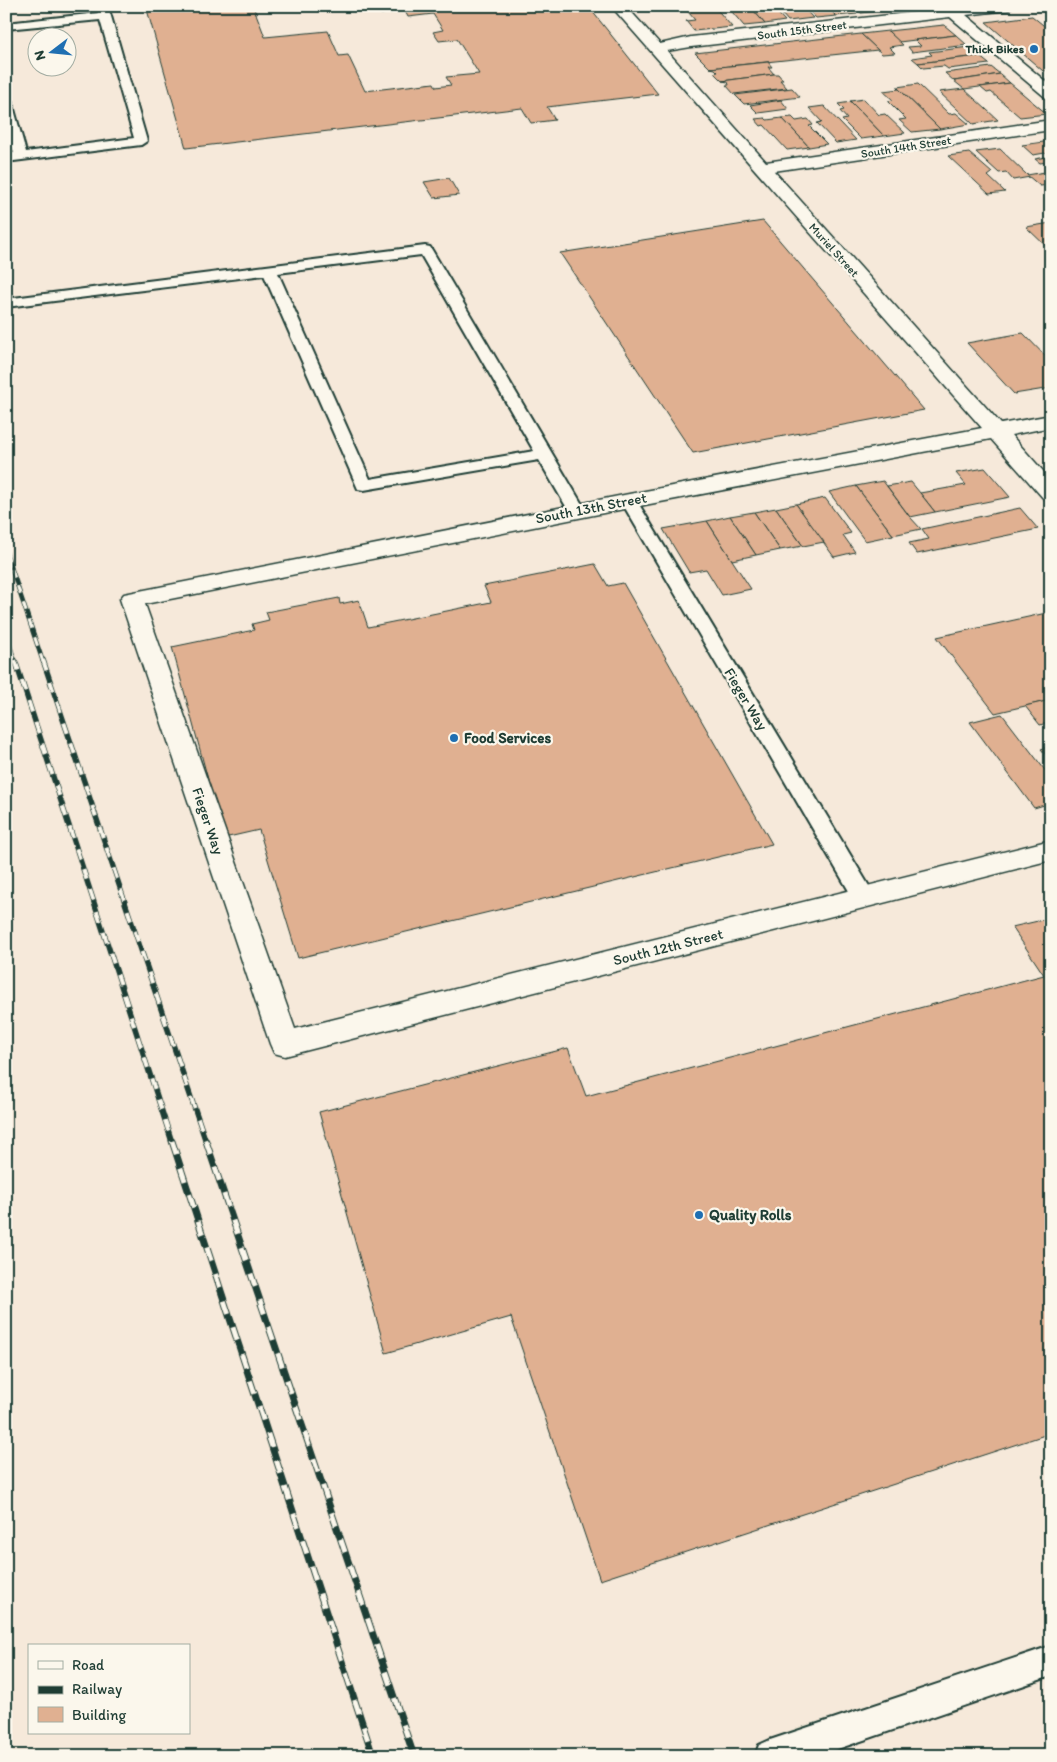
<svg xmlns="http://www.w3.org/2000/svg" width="1057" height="1762" font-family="Itim,sans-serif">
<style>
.building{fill:#e0b091;stroke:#1f3d34}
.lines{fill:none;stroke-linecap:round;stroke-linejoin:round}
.service-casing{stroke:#1f3d34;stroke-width:4}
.minor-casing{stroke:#1f3d34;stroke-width:3}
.service{fill:#fbf7ec;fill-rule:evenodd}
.minor{fill:#fbf7ec;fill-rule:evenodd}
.rail-far2-casing{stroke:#1f3d34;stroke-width:4.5}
.rail-far1-casing{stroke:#1f3d34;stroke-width:5.5}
.rail-casing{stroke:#1f3d34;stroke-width:7}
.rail-far2{stroke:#fbf7ec;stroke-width:3;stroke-dasharray:9;stroke-linecap:butt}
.rail-far1{stroke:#fbf7ec;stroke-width:4;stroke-dasharray:11;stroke-linecap:butt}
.rail{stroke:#fbf7ec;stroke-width:5;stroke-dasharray:14;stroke-linecap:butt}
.poi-dot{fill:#1f6fb2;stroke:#fbf7ec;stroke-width:2}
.labels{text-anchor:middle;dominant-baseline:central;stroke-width:4.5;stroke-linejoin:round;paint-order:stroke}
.far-street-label{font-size:12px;fill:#1f3d34;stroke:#fbf7ec}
.far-poi-label{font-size:12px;font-weight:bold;fill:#1f3d34;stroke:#fbf7ec;text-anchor:end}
.street-label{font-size:15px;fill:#1f3d34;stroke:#fbf7ec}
.poi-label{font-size:15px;font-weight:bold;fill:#1f3d34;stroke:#fbf7ec;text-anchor:start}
</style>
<rect width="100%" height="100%" fill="#f6e9da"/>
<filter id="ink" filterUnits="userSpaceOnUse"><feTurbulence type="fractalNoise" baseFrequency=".02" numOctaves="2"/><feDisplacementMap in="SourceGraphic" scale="10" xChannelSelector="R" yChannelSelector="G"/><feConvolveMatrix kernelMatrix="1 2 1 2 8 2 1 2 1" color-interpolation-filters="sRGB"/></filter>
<g filter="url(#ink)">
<!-- building -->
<g class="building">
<polygon points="146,6 253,6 265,37 328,31 339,56 348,55 365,91 434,83 436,87 451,85 446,77 479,74 457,39 439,41 433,32 443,30 433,14 408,17 405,11 381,14 376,6 588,6 658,94 547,107 555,120 531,123 522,108 186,148"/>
<polygon points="683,6 714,6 732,27 694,31 686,21 695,20"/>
<polygon points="727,6 750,6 765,24 744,26"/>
<polygon points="750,6 771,6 785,21 765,24"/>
<polygon points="775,6 802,6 813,18 788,21"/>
<polygon points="805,6 826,6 836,16 816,18"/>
<polygon points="826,6 849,6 857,14 836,16"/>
<polygon points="854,6 875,6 880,11 861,13"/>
<polygon points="875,6 905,6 907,8 880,11"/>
<polygon points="1032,16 1048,29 1051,28 1051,70 1043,71 986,22"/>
<polygon points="944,25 956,35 899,42 888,31"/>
<polygon points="888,31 903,45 889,47 895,53 882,54 861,34"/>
<polygon points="861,34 878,50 710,68 695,53"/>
<polygon points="956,35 967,45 912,52 908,47 921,46 915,40"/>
<polygon points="969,47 979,56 918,63 912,58 932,55 929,52"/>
<polygon points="979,56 989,64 948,69 944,66 923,68 918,63"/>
<polygon points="768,62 772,67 768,67 774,74 722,81 714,73 718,72 715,69 710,68"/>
<polygon points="991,67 1000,74 954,81 945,73"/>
<polygon points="774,74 778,74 783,80 780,80 787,88 734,94 726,85 729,85 728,82 722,81"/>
<polygon points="1000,74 1010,83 964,89 954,81"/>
<polygon points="1010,83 1047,114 1020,117 991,92 987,93 980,87"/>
<polygon points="918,84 949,114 956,113 969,124 940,129 897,87"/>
<polygon points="792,88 800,97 744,104 735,95"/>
<polygon points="899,89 940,129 912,132 899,120 906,119 888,101 893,100 883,91"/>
<polygon points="964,89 998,120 973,124 939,92"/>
<polygon points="864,99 879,115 885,114 905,133 884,136 850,101"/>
<polygon points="781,100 788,109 758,113 750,105"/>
<polygon points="851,102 884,136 861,139 842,120 847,119 840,111 844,110 838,104"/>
<polygon points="824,106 856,140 836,143 817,123 822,122 809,108"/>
<polygon points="792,117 796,121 808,119 813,125 809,126 827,144 809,147 782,118"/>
<polygon points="765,118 767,120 782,118 809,147 787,150 764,125 761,126 755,119"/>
<polygon points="1051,141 1051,156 1049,157 1045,153 1033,155 1022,145"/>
<polygon points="1000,149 1027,175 1030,177 1013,180 1006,172 999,173 976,152"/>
<polygon points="969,153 992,173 988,176 1005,192 989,194 948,156"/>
<polygon points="1051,156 1051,165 1047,162 1040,163 1035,159"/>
<polygon points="1051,171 1051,185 1040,186 1027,175"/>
<polygon points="449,178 459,195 434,198 424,182"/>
<polygon points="763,221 924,410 693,453 560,253"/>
<polygon points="1051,223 1051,251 1026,227"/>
<polygon points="1023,333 1051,362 1051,388 1014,394 967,343"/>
<polygon points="985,468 1010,497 935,512 920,493 966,485 956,473"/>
<polygon points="883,481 910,517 921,529 893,535 856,486"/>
<polygon points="911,482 920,493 935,512 910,517 887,486"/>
<polygon points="856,486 893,535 865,541 829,492"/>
<polygon points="825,498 851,533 843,535 855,552 834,557 796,504"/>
<polygon points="796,504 824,542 803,546 776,508"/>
<polygon points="776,508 803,546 780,550 754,512"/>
<polygon points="1020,508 1038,529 917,554 909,543 929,539 922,529"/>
<polygon points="754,512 780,550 756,555 730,516"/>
<polygon points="730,516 756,555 732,560 707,521"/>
<polygon points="707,521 732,560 751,589 722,595 706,569 689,572 663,529"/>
<polygon points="595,564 608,586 623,583 772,844 298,958 259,830 224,838 172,647 254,630 252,624 269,620 266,612 339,598 340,604 359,600 368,627 491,602 484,586"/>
<polygon points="1051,612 1051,700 995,713 937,637"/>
<polygon points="1046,701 1051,707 1051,728 1047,723 1040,725 1025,706"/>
<polygon points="1002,714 1051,778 1051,803 1034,808 970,722"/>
<polygon points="1051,746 1051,761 1041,749"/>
<polygon points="1051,918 1051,1433 600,1580 511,1317 386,1353 319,1112 568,1048 586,1096 1044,975 1012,927"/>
</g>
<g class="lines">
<!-- service casing -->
<g class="service-casing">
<g id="service">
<polygon points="96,6 108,6 147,141 141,145 6,162 6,154 14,153 6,126 6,98 12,102 26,152 134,138 100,20 6,29 6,23 98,13"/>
<path d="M425,246L430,247L432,250L586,511L583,515H571L539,460L364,490L358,489L264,275L6,307V294L11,295L13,298ZM421,255L534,451L370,479L278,273Z"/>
<polygon points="629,496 635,497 637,501 872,891 875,897 872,903 864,905 856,903 621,501 623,497"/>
<polygon points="1051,1646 1051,1676 817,1756 755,1756 759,1745 770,1740"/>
</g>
</g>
<!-- minor casing -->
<g class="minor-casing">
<polygon id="minor" points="611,6 626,6 660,44 691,37 953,8 1015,6 1008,10 966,15 1051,86 1051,99 1045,97 950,17 691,47 667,51 766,162 1051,120 1051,130 774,171 1001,424 1051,415 1051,427 1011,435 1051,480 1051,499 1043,498 991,439 629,508 145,604 295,1029 1051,840 1051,860 285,1056 274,1053 270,1044 120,599 124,594 629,494 982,428"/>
</g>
<!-- service -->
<use href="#service" class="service"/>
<!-- minor -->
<use href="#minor" class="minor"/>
<!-- rail-far2 casing -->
<g class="rail-far2-casing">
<g id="rail-far2">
<polyline points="6,552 43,662"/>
<polyline points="6,633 15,662"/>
</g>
</g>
<!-- rail-far1 casing -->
<g class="rail-far1-casing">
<g id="rail-far1">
<polyline points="15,660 172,1142"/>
<polyline points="43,660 206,1142"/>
</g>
</g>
<!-- rail casing -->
<g class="rail-casing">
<g id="rail">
<polyline points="172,1141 373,1756"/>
<polyline points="206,1141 414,1756"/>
</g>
</g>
<!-- rail-far2 -->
<use href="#rail-far2" class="rail-far2"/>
<!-- rail-far1 -->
<use href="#rail-far1" class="rail-far1"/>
<!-- rail -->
<use href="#rail" class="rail"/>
</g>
</g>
<!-- markers -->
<g class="poi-dot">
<circle cx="1034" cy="49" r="5"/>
<circle cx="454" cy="738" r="5"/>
<circle cx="699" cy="1215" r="5"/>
</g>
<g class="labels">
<!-- far-street labels -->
<g class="far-street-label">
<text transform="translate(802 30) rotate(-7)">South 15th Street</text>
<text transform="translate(906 147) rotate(-9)">South 14th Street</text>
<text transform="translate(834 250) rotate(48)">Muriel Street</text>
</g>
<!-- far-poi labels -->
<g class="far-poi-label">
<text x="1024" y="49">Thick Bikes</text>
</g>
<!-- street labels -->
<g class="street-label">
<text transform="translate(591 508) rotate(-11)">South 13th Street</text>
<text transform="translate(746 699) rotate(59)">Fieger Way</text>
<text transform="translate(208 821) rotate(71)">Fieger Way</text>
<text transform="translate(668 947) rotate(-14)">South 12th Street</text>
</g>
<!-- poi labels -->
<g class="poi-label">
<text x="464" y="738">Food Services</text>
<text x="709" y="1215">Quality Rolls</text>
</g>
</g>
<!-- margin -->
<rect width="1057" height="1762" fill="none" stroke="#fbf7ec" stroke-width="25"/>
<rect x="12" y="12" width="1032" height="1737" fill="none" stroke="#1f3d34" stroke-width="2" filter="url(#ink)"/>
<!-- legend -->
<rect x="28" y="1644" width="162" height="90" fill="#fbf7ec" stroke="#a3ada2"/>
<rect x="38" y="1661" width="25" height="8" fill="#fbf7ec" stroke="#a3ada2"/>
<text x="72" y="1670" font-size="15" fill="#1f3d34">Road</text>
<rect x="38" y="1686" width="25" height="8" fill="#1f3d34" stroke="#a3ada2"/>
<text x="72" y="1694" font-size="15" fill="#1f3d34">Railway</text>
<rect x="38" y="1707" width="25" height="15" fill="#e0b091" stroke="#a3ada2"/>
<text x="72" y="1720" font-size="15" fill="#1f3d34">Building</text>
<!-- north arrow -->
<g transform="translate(52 52) rotate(254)"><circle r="24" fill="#fbf7ec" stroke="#a3ada2"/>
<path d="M0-4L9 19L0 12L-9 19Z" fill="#1f6fb2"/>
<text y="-8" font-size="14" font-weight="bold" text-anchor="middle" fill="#1f3d34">N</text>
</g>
</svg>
